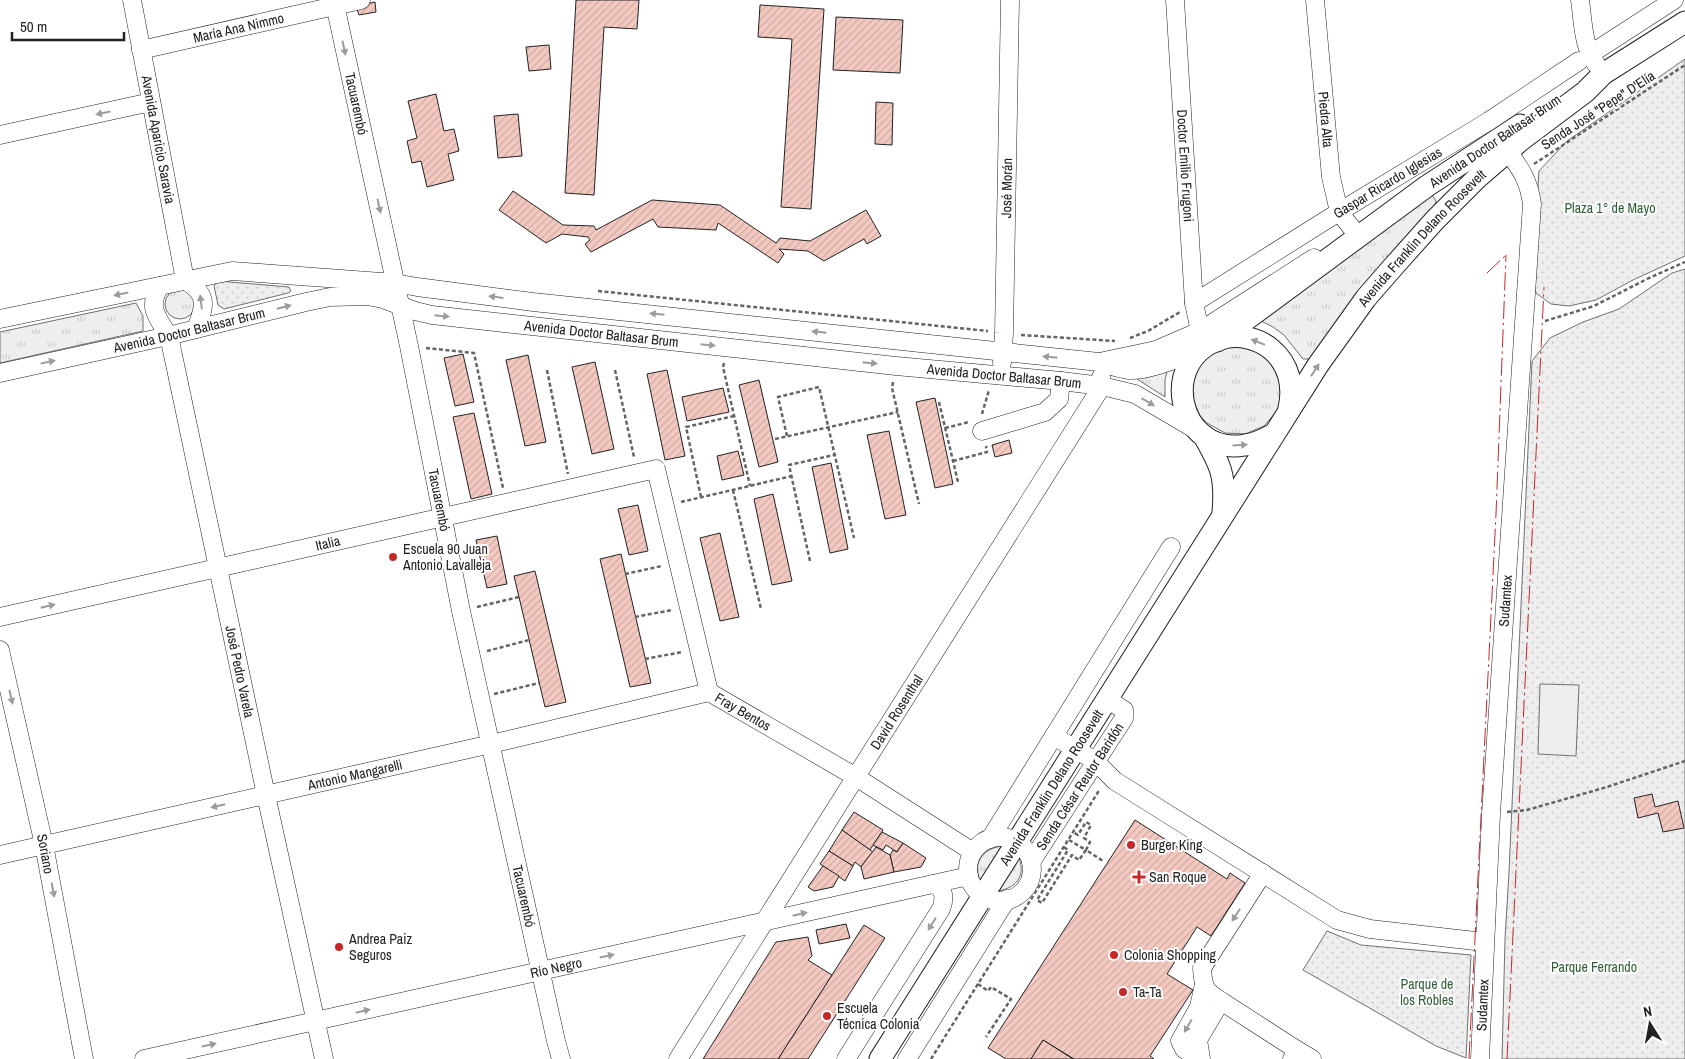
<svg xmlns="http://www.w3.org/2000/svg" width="1685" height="1059" font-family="'Archivo Narrow',sans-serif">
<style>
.grass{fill:url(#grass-tufts);stroke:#6f6f6f}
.park{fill:url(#park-dots);stroke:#6f6f6f}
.pitch{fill:#eee;stroke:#6f6f6f}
.building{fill:url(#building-hatch);stroke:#222}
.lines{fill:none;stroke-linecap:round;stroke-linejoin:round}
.minor-casing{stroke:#222;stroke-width:19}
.major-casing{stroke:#222;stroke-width:23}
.path{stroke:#646464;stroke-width:2.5;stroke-dasharray:4 2.5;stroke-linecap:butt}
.minor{stroke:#fff;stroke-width:18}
.major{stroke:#fff;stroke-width:21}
.power{stroke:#c62828;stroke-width:1;stroke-dasharray:18 4 2.5 4;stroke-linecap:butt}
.oneway{fill:#9c9c9c}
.poi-dot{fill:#c62828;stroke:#fff;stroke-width:2}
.labels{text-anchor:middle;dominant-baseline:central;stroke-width:4;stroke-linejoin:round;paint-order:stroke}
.street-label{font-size:14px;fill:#222;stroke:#fff}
.park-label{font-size:14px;fill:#2f5e38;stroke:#fff}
.poi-label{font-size:14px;fill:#222;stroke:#fff;text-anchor:start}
</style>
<defs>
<pattern id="grass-tufts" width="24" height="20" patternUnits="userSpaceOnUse" patternTransform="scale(1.25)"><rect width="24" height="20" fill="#eee"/><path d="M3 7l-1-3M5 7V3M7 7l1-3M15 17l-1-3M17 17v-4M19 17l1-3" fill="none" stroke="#ccc"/></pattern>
<pattern id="park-dots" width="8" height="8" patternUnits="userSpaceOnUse" patternTransform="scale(1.25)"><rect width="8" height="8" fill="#eee"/><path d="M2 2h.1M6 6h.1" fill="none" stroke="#ccc" stroke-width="1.8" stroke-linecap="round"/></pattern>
<pattern id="building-hatch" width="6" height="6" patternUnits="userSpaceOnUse" patternTransform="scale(1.25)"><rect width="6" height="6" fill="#f3c9c0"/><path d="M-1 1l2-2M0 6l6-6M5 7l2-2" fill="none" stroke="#d0aca5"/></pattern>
</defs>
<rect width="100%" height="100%" fill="#fff"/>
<!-- grass -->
<g class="grass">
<polygon points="1432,195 1436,201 1435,205 1310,359 1303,359 1284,335 1273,327 1261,321"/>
<circle cx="180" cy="304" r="15"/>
<polygon points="136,303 143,316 143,331 0,363 0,332"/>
<polygon points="1229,345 1259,349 1279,372 1281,402 1277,411 1264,426 1245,434 1225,433 1207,423 1200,416 1192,397 1193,377 1203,359"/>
<polygon points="1168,367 1165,380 1165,397 1137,379"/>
<path d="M1004,846L981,882C971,863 984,847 1004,846Z"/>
<path d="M1019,858C1026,876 1016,888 998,891Z"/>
</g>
<!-- park -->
<g class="park">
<polygon points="1685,59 1685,256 1633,280 1596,300 1569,306 1551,304 1536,293 1532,276 1539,171 1567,141"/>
<polygon points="1685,269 1685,1059 1502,1059 1505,939 1509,872 1532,361 1550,338 1583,322 1619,309 1672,273"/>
<polygon points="218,281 289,287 291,291 288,293 224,309 218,305 214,286"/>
<polygon points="1327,931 1361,945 1471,955 1466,1058 1436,1046 1303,970"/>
</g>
<!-- pitch -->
<polygon class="pitch" points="1540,684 1579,685 1576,756 1538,754"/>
<!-- building -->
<g class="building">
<polygon points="576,0 639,0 637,29 604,27 594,195 565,193"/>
<polygon points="375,2 376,12 359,15 356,6"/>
<polygon points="760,5 824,9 811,209 781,207 792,39 758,37"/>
<polygon points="836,17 903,20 900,73 833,70"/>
<polygon points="549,45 551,69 529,71 526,47"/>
<polygon points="436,94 444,131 454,129 459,151 448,154 454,180 427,187 421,161 412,163 407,141 417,138 408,101"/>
<polygon points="876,102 893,103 892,145 875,144"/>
<polygon points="518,114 522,156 498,158 494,116"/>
<polygon points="513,191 563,225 594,226 596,230 652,200 720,205 776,243 780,238 810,241 866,210 881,236 867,244 864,239 824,261 808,251 779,249 784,254 778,263 718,223 716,230 658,227 653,219 591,252 585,244 590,240 588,237 562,234 546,243 499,210"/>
<polygon points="463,354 474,402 455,406 444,358"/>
<polygon points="528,355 546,442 525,446 506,360"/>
<polygon points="595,362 614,449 592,454 572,367"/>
<polygon points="667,370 685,456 665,460 647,374"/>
<polygon points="759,380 778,462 759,467 739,385"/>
<polygon points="723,388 729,412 687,421 682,397"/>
<polygon points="935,398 953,484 935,488 916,402"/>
<polygon points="474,413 492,494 471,499 453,417"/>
<polygon points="889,431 906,515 885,519 867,435"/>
<polygon points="1009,440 1012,453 995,457 992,445"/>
<polygon points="738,451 744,475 722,480 717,456"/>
<polygon points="831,463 848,549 830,553 812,467"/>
<polygon points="773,494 792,581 772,585 754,499"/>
<polygon points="638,505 648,551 629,555 618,509"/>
<polygon points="720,533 739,617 720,621 700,538"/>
<polygon points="497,536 507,584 487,588 476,540"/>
<polygon points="621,554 651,683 630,687 600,559"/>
<polygon points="535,571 566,702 545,707 514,576"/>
<polygon points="1652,794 1655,807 1678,801 1684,828 1663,832 1658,813 1638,818 1634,798"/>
<polygon points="854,812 883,830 870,850 842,830"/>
<polygon points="1135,820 1227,879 1230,873 1245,883 1211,936 1197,927 1167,974 1193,990 1150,1056 1154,1059 1074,1059 1043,1040 1031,1059 1006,1059 988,1048"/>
<polygon points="842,830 873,852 861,867 855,862 853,866 829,851"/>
<polygon points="882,832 903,843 897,852 886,845 883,850 873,845"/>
<polygon points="903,843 926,858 921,867 894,872 890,855 893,850 897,852"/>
<polygon points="876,847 890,855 894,872 864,879 861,867"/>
<polygon points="829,851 853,866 845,881 820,864"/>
<polygon points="823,866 839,876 833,887 814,891 808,887"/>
<polygon points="846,924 850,938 819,944 816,930"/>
<polygon points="864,925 885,938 808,1059 778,1059"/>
<polygon points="808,937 812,956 808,960 832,975 778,1059 703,1059 776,942"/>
<polygon points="1043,1040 1073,1059 1031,1059"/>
</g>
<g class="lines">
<!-- minor casing -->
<g class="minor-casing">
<g id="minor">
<path id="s1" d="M132,0L185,280"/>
<path id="s2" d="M334,0L409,346L461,611L556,1041L561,1059"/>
<path id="s3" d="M1175,0L1194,303L1200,331"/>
<path id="s4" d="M1315,0L1331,177L1339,212L1355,232"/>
<path d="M1580,0C1583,21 1583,47 1596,64"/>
<path id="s5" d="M141,50L361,0"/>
<polyline points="1589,55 1674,0"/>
<polyline points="0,135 151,102"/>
<path d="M185,280C209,295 205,306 196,329"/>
<path id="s6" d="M160,286C147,308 157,316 168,335C171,340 171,348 173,355L266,795L324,1059"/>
<path id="s7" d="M1194,303L1339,212L1489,121L1579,61"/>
<path d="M0,319L232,271L395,283L417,287L533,302L1099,362C1108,365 1119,369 1129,370C1150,371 1180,357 1200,350"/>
<polyline points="1104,361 1156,350 1200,331 1314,258"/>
<path id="s8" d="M1002,363L1004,333L1010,0"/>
<path id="s9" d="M0,373L168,336L306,302L330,297L367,296L383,299L415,311L432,315L896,366L1061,381L1102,386L1135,394L1198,431"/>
<polyline points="982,431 1045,412 1059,399 1061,381"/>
<path id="s10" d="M0,617L656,469L709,692L856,777L973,852"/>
<path id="s11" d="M0,650L44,845L84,1059"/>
<polyline points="1054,736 1095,761 1115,781 1337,920 1370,929 1484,942"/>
<circle cx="1000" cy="869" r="32"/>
<polyline points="990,839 1171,547"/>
<path id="s12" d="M0,855L491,744L709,692"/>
<path id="s13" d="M1031,862L1124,718V710L1107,699"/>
<polyline points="1221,1001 1297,1050 1292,1059"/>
<polyline points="1297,1050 1312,1059"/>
<path id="s14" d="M144,1059L969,876"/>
<path id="s15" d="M678,1059L1102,386L1101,377"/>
<path d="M846,1059L941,909C945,899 945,888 933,884"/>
<polyline points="907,1059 1007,899"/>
<polyline points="1199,1059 1184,1049 1180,1041 1199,1007 1204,984"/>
<path d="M1201,1059L1198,1040L1221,1001C1205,991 1203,987 1202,968L1263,873"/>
<path id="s16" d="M1480,1059L1491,814L1532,204C1529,181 1521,169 1507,150"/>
</g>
</g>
<!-- major casing -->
<g class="major-casing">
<g id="major">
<polyline points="1217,341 1427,186 1520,125"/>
<path d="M1274,434C1265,439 1255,444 1245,445C1177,457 1156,356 1224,338C1240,334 1259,339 1271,349C1289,364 1294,386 1289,408"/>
<path d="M1204,436C1221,466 1226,476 1223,512"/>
<path id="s17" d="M880,1059L1318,365L1366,298L1393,267L1435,220L1477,178L1521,140L1585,92L1603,74L1685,22"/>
</g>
</g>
<!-- path -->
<g class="path">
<polyline points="1534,164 1685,65"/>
<polyline points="598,291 988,331"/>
<polyline points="1545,321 1594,306 1649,278 1685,262"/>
<polyline points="1021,335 1115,341"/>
<polyline points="1130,338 1148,331 1180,312"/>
<polyline points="426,348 474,353 503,488"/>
<polyline points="724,363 723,367 750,486"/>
<polyline points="547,370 568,474"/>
<polyline points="615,370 634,457"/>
<polyline points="893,382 892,388 919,504"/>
<polyline points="939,402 958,482"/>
<polyline points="982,414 989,390"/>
<polyline points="945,428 969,422"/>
<polyline points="787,436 778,397 819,387 854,538"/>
<polyline points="775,439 898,412"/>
<polyline points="953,461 987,452 986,446"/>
<polyline points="733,490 761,609"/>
<polyline points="701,497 686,427 734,416"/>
<polyline points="681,502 792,476"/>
<polyline points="810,561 789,465 834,455"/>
<polyline points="625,574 662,566"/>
<polyline points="477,607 519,597"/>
<polyline points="635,617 672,610"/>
<polyline points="487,651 529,640"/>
<polyline points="645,659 682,652"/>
<polyline points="494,694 539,683"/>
<polyline points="1507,812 1527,810 1607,787 1685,761"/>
<polyline points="1069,840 1086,850 1090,842 1084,838 1091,825 1086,822 1078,835 1073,832"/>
<polyline points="1064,847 1068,850 1037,900 1042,903 1072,855 1079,860 1086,850 1103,861"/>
<polyline points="978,984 988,991 991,987 1011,999 986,1037"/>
<polyline points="931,1059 1100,789"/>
</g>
<!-- minor -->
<use href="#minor" class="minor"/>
<!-- major -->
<use href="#major" class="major"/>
<!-- power -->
<g class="power">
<polyline points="1487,273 1505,256"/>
<polyline points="1469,1059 1496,514 1506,255"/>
<polyline points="1507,1059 1544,287"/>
</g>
</g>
<!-- one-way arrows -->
<defs><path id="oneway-solid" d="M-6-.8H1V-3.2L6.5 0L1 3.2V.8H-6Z" transform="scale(1.25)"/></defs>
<g class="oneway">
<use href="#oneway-solid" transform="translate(344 48) rotate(78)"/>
<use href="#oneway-solid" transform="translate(103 113) rotate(168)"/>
<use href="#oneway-solid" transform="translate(379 206) rotate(78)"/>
<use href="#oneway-solid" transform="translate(121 294) rotate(168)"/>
<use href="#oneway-solid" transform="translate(496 297) rotate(-173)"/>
<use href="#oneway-solid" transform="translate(201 302) rotate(-97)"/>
<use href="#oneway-solid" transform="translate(284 307) rotate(-14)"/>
<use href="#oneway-solid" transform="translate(657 314) rotate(-174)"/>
<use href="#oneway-solid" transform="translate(442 316) rotate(6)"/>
<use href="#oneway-solid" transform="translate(819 332) rotate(-174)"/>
<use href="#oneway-solid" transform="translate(1258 342) rotate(-158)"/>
<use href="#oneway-solid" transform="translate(708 345) rotate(6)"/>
<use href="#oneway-solid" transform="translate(1050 357) rotate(-174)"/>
<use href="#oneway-solid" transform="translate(48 362) rotate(-12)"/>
<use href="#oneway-solid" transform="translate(870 363) rotate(6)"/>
<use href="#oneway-solid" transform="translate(1315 370) rotate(-57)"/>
<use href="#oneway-solid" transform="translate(1148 402) rotate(31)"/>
<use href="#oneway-solid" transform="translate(1240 445) rotate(-4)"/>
<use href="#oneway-solid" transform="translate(48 606) rotate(-13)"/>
<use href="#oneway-solid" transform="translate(11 697) rotate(77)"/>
<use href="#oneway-solid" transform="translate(218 806) rotate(167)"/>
<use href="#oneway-solid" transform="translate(53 890) rotate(79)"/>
<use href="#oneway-solid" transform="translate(800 914) rotate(-13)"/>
<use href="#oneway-solid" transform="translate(1236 915) rotate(123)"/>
<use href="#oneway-solid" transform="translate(932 924) rotate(122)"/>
<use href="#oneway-solid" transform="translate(607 956) rotate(-12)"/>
<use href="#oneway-solid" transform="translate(363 1011) rotate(-13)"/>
<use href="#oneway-solid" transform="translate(1188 1026) rotate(120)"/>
<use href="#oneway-solid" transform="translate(209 1045) rotate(-12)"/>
</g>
<!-- markers -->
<g class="poi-dot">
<circle cx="393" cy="557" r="5"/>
<circle cx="1131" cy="845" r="5"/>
<path d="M1136.5 869.5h5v5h5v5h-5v5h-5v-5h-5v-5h5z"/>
<circle cx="339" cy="947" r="5"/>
<circle cx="1114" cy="955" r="5"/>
<circle cx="1123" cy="992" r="5"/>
<circle cx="827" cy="1016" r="5"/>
</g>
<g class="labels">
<!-- street labels -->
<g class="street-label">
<text stroke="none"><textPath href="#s5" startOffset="100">María Ana Nimmo</textPath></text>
<text stroke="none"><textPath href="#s2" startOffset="106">Tacuarembó</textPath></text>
<text transform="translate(1598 110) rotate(-33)">Senda José "Pepe" D'Elía</text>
<text stroke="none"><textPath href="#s4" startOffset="120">Piedra Alta</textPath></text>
<text stroke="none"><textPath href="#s1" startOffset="142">Avenida Aparicio Saravia</textPath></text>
<text transform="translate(1495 141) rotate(-34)">Avenida Doctor Baltasar Brum</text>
<text stroke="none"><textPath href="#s3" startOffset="166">Doctor Emilio Frugoni</textPath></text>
<text stroke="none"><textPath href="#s7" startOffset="228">Gaspar Ricardo Iglesias</textPath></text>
<text stroke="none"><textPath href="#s8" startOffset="175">José Morán</textPath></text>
<text stroke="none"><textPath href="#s17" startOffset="985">Avenida Franklin Delano Roosevelt</textPath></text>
<text stroke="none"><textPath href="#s9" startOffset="194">Avenida Doctor Baltasar Brum</textPath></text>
<text stroke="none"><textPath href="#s9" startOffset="614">Avenida Doctor Baltasar Brum</textPath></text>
<text stroke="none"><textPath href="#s9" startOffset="1019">Avenida Doctor Baltasar Brum</textPath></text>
<text stroke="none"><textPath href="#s2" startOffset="511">Tacuarembó</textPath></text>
<text stroke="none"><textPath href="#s10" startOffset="336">Italia</textPath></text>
<text stroke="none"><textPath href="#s16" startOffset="459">Sudamtex</textPath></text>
<text stroke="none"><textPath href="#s6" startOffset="398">José Pedro Varela</textPath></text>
<text stroke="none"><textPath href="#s10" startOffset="941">Fray Bentos</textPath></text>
<text stroke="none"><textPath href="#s15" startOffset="410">David Rosenthal</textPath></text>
<text stroke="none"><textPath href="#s12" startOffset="364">Antonio Mangarelli</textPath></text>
<text stroke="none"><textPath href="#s13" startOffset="90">Senda César Reutor Baridón</textPath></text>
<text stroke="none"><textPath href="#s17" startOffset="321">Avenida Franklin Delano Roosevelt</textPath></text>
<text stroke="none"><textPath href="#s11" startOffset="209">Soriano</textPath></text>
<text stroke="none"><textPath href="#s2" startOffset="916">Tacuarembó</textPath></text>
<text stroke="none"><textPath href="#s14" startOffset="422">Río Negro</textPath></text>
<text stroke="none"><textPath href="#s16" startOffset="54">Sudamtex</textPath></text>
</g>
<!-- park labels -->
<g class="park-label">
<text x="1610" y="208">Plaza 1° de Mayo</text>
<text x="1594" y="967">Parque Ferrando</text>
<text x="1427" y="984">Parque de<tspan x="1427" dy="16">los Robles</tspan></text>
</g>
<!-- poi labels -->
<g class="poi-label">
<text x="403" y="549">Escuela 90 Juan<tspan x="403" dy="16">Antonio Lavalleja</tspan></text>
<text x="1141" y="845">Burger King</text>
<text x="1149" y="877">San Roque</text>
<text x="349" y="939">Andrea Paiz<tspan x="349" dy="16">Seguros</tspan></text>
<text x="1124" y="955">Colonia Shopping</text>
<text x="1133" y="992">Ta-Ta</text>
<text x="837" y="1008">Escuela<tspan x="837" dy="16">Técnica Colonia</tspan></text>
</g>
</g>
<!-- north arrow -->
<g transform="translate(1650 1024) rotate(349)" stroke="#ffffff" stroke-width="4" paint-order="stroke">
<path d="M0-4L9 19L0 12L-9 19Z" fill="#222222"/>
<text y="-8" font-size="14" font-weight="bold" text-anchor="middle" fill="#222222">N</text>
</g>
<!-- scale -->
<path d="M12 32v8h112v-8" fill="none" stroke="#222222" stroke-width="2.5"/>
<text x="20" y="32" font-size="15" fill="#222222" stroke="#ffffff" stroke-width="4" paint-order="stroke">50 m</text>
</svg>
